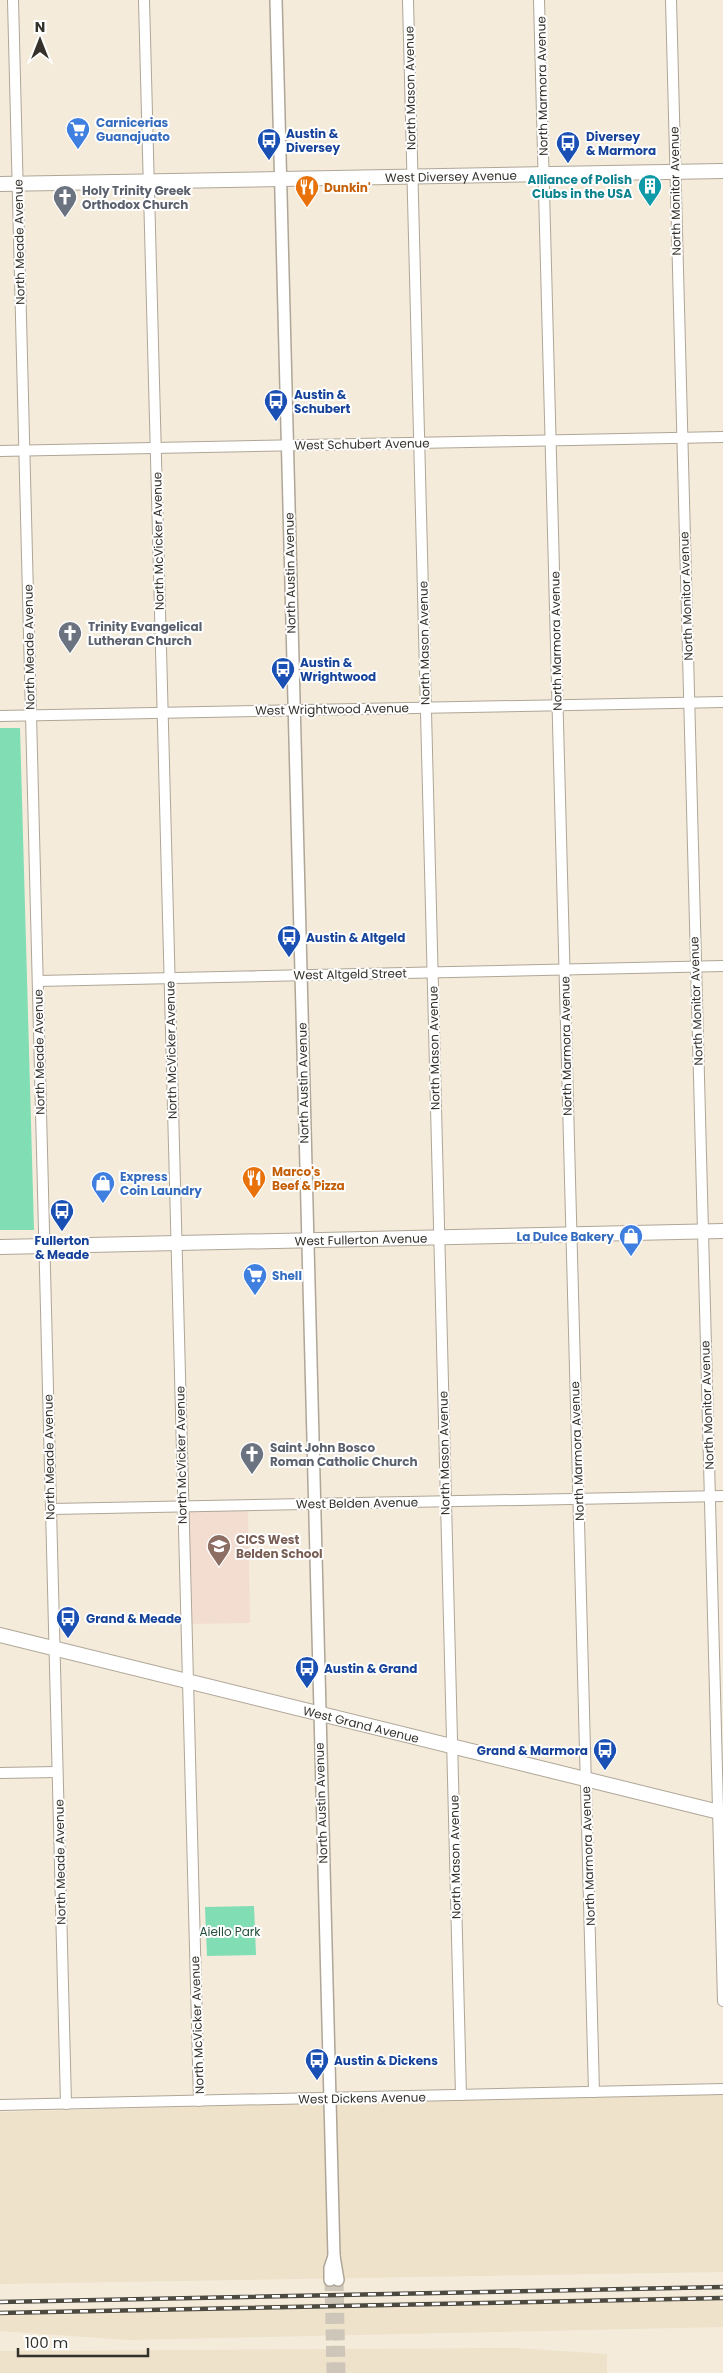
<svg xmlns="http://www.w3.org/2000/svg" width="723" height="2373" font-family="Poppins,sans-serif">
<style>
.built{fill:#efe2cb}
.education{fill:#f3ddd0}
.green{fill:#80ddb4}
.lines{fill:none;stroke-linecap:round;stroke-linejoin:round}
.tertiary-tunnel{stroke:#cec6b8;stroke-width:11;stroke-dasharray:11 5.5;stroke-linecap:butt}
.minor-casing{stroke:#afa697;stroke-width:12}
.tertiary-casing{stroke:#afa697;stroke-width:14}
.secondary-casing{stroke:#afa697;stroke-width:16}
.minor{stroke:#fff;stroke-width:10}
.tertiary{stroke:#fff;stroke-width:11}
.secondary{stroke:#fff;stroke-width:14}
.rail-casing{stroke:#4c4941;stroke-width:4.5}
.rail{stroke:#fff;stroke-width:2.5;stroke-dasharray:8;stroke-linecap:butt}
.labels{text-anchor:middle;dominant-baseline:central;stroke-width:4;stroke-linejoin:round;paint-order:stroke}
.street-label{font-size:12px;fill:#34312b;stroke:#fff}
.shop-label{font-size:12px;font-weight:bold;fill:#366cbe;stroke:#fff;text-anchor:start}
.transit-label{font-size:12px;font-weight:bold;fill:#164399;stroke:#fff;text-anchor:start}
.culture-label{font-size:12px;font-weight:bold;fill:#0d838f;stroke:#fff;text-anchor:end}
.food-label{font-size:12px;font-weight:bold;fill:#c56008;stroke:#fff;text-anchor:start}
.worship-label{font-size:12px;font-weight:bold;fill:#5b616d;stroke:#fff;text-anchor:start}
.education-label{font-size:12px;font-weight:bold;fill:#785e54;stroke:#fff;text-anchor:start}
.park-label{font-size:12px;fill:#234f3c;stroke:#fff}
</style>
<rect width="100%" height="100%" fill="#f4ebdb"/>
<!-- built -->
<g class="built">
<polygon points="723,2092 723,2272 0,2284 0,2112"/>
<polygon points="723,2295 723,2327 128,2340 0,2331 0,2310"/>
<polygon points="516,2348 607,2354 607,2373 0,2373 0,2351"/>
</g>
<!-- education -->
<polygon class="education" points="248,1509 250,1623 190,1624 187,1511"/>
<!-- green -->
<g class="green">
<polygon points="0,728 20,728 34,1230 0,1230"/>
<polygon points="254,1906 256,1955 207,1956 205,1907"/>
</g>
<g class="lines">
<!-- tertiary-tunnel -->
<g class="tertiary-tunnel">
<polyline points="330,2280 332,2373"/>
<polyline points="338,2280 340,2373"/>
</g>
<!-- minor casing -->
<g class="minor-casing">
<g id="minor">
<polyline points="13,0 66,2104"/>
<polyline points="144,0 199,2101"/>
<polyline points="408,0 461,2095"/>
<polyline points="539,0 594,2092"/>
<polyline points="671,0 723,2001"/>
<polyline points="0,451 723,437"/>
<polyline points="0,716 723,702"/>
<polyline points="38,981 723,966"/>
<polyline points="51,1509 723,1496"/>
<polyline points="0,1773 57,1772"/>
<polyline points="0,2105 723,2089"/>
</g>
</g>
<!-- tertiary casing -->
<g class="tertiary-casing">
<g id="tertiary">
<polyline points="276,0 334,2256 338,2280"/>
<polyline points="330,2280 330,2268 334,2256"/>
</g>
</g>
<!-- secondary casing -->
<g class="secondary-casing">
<g id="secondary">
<path id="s1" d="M0,184L723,171"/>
<path id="s2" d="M0,1247L723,1231"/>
<path id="s3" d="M0,1635L723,1813"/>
</g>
</g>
<!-- minor -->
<use href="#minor" class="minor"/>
<!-- tertiary -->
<use href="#tertiary" class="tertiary"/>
<!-- secondary -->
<use href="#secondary" class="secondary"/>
<!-- rail casing -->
<g class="rail-casing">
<g id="rail">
<polyline points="0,2302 723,2287"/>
<polyline points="0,2313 723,2298"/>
</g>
</g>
<!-- rail -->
<use href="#rail" class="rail"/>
</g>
<!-- icons -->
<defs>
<g id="supermarket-pin" transform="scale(1.25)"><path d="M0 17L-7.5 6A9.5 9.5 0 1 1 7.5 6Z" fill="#3f7fe0" stroke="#fff"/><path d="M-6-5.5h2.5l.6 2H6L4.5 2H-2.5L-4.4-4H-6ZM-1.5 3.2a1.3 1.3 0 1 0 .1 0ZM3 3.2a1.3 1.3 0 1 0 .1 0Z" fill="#fff"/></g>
<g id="bus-pin" transform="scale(1.25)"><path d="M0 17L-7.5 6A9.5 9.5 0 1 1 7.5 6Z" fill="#1a4fb4" stroke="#fff"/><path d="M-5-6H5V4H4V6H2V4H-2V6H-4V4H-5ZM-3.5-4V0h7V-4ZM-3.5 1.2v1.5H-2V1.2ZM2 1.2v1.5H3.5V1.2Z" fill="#fff"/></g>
<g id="building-pin" transform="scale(1.25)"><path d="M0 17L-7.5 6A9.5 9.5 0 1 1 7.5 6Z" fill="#0f9aa8" stroke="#fff"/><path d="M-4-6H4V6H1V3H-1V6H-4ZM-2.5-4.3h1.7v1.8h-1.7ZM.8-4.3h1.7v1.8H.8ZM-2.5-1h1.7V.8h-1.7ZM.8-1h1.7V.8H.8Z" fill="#fff"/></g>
<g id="restaurant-pin" transform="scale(1.25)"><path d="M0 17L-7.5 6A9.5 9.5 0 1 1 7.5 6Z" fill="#e8710a" stroke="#fff"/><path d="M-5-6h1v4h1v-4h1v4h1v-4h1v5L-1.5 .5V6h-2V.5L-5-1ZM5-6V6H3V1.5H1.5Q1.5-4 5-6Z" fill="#fff"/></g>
<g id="church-pin" transform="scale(1.25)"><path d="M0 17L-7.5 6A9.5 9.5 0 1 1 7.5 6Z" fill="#6b7280" stroke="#fff"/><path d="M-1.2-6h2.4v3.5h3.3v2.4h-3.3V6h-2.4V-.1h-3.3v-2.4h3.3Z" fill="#fff"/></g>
<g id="shop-pin" transform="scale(1.25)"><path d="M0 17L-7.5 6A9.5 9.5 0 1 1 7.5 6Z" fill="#3f7fe0" stroke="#fff"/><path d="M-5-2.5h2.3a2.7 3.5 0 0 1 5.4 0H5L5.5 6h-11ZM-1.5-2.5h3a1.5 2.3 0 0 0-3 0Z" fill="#fff"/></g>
<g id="school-pin" transform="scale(1.25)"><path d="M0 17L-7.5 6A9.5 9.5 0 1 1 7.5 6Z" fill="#8d6e63" stroke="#fff"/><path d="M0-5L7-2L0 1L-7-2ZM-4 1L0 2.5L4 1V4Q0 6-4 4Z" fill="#fff"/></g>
</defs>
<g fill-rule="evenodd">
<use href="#supermarket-pin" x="78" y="129"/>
<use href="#bus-pin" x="269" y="140"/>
<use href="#bus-pin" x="568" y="143"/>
<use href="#building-pin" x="650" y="186"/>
<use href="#restaurant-pin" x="307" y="187"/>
<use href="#church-pin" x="65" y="197"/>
<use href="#bus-pin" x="276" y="401"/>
<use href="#church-pin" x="70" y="633"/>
<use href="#bus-pin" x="283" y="669"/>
<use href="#bus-pin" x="289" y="937"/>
<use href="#restaurant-pin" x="254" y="1178"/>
<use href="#shop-pin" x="103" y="1183"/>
<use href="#bus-pin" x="62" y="1211"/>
<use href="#shop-pin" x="631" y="1236"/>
<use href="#supermarket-pin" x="255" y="1275"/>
<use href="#church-pin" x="252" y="1454"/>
<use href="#school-pin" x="219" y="1546"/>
<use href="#bus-pin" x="68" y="1618"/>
<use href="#bus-pin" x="307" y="1668"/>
<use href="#bus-pin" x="605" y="1750"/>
<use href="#bus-pin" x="317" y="2060"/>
</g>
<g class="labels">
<!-- street labels -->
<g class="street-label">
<text transform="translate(542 86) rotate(-91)">North Marmora Avenue</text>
<text transform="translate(410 88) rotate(-91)">North Mason Avenue</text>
<text stroke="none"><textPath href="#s1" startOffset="451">West Diversey Avenue</textPath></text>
<text transform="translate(675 191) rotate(-91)">North Monitor Avenue</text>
<text transform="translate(19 242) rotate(-91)">North Meade Avenue</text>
<text transform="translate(362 444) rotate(-1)">West Schubert Avenue</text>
<text transform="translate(158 541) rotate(-91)">North McVicker Avenue</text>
<text transform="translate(290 573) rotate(-91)">North Austin Avenue</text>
<text transform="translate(686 596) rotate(-92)">North Monitor Avenue</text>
<text transform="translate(556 641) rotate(-91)">North Marmora Avenue</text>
<text transform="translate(424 643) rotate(-91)">North Mason Avenue</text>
<text transform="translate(29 647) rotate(-91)">North Meade Avenue</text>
<text transform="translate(332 709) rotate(-1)">West Wrightwood Avenue</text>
<text transform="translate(350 974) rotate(-1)">West Altgeld Street</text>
<text transform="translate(696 1001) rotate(-92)">North Monitor Avenue</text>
<text transform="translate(566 1046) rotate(-91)">North Marmora Avenue</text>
<text transform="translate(434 1048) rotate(-91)">North Mason Avenue</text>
<text transform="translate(171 1050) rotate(-91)">North McVicker Avenue</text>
<text transform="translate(39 1052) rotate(-91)">North Meade Avenue</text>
<text transform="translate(303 1083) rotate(-91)">North Austin Avenue</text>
<text stroke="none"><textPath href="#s2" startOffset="361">West Fullerton Avenue</textPath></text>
<text transform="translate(707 1405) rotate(-92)">North Monitor Avenue</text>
<text transform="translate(577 1451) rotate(-92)">North Marmora Avenue</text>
<text transform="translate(444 1453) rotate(-91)">North Mason Avenue</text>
<text transform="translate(181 1455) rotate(-91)">North McVicker Avenue</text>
<text transform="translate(49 1457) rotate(-91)">North Meade Avenue</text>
<text transform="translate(357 1503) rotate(-1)">West Belden Avenue</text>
<text stroke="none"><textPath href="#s3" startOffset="372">West Grand Avenue</textPath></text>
<text transform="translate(321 1803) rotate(-92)">North Austin Avenue</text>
<text transform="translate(588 1856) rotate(-92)">North Marmora Avenue</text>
<text transform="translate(455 1857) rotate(-91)">North Mason Avenue</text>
<text transform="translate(60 1862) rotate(-91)">North Meade Avenue</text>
<text transform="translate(197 2025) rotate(-92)">North McVicker Avenue</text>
<text transform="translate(362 2098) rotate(-1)">West Dickens Avenue</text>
</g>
<!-- shop labels -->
<g class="shop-label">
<text x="96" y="122">Carnicerias<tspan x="96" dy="14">Guanajuato</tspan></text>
<text x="120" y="1176">Express<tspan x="120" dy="14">Coin Laundry</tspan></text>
<text x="614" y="1236" text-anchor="end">La Dulce Bakery</text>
<text x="272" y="1275">Shell</text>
</g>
<!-- transit labels -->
<g class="transit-label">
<text x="286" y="133">Austin &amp;<tspan x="286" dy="14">Diversey</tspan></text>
<text x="586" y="136">Diversey<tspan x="586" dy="14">&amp; Marmora</tspan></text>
<text x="294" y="394">Austin &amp;<tspan x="294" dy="14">Schubert</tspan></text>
<text x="300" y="662">Austin &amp;<tspan x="300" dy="14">Wrightwood</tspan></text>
<text x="306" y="937">Austin &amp; Altgeld</text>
<text x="62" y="1240" text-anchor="middle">Fullerton<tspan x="62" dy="14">&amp; Meade</tspan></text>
<text x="86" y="1618">Grand &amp; Meade</text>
<text x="324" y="1668">Austin &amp; Grand</text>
<text x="588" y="1750" text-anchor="end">Grand &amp; Marmora</text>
<text x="334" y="2060">Austin &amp; Dickens</text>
</g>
<!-- culture labels -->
<g class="culture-label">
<text x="632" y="179">Alliance of Polish<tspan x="632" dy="14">Clubs in the USA</tspan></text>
</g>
<!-- food labels -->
<g class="food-label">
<text x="324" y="187">Dunkin'</text>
<text x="272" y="1171">Marco's<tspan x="272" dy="14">Beef &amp; Pizza</tspan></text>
</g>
<!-- worship labels -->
<g class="worship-label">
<text x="82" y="190">Holy Trinity Greek<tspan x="82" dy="14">Orthodox Church</tspan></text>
<text x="88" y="626">Trinity Evangelical<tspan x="88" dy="14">Lutheran Church</tspan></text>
<text x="270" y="1447">Saint John Bosco<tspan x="270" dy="14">Roman Catholic Church</tspan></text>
</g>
<!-- education labels -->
<g class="education-label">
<text x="236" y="1539">CICS West<tspan x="236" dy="14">Belden School</tspan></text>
</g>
<!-- park labels -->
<g class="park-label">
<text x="230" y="1931">Aiello Park</text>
</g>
</g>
<!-- north arrow -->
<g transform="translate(40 40)" stroke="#ffffff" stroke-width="4" paint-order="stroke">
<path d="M0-4L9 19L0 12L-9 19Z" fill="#34312b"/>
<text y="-8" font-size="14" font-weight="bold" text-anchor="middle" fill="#34312b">N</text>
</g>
<!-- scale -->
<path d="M18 2348v8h130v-8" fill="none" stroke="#34312b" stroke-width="2.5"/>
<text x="25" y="2348" font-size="15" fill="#34312b" stroke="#ffffff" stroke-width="4" paint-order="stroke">100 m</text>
</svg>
